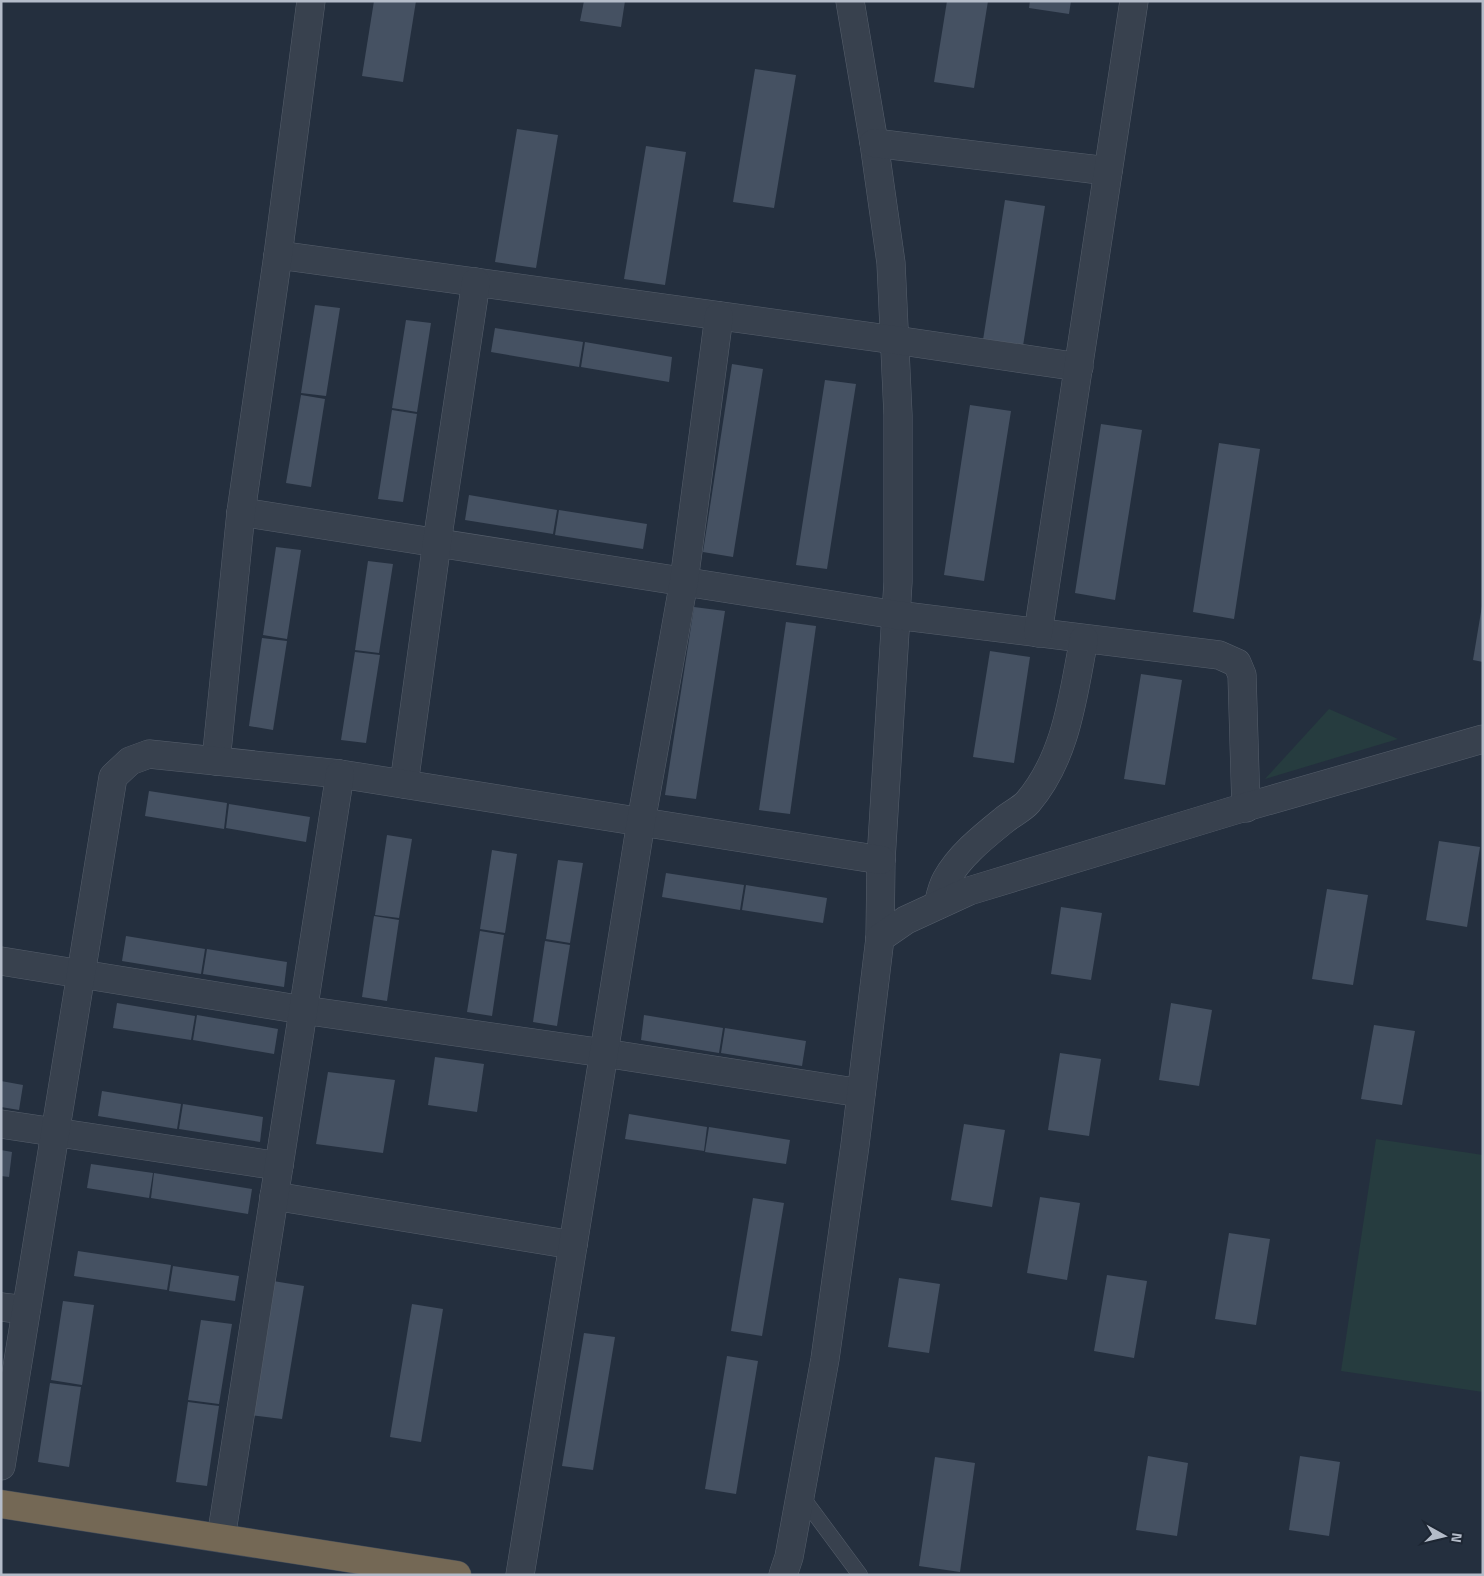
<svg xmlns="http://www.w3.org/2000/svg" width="1484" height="1576" font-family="'Titillium Web',sans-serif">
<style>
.green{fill:#263c3f}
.building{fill:#455162}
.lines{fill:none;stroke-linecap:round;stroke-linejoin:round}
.lane-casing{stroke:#565f6c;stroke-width:16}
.street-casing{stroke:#565f6c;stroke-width:29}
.highway-casing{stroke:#434c59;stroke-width:29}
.lane{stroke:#38414e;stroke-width:15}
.street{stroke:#38414e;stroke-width:28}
.highway{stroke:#746855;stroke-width:28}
</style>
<rect width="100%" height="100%" fill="#242f3e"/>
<!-- green -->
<g class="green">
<polygon points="1329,709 1398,739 1265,779"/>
<polygon points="1376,1139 1483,1155 1483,1392 1341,1371"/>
</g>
<!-- building -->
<g class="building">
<polygon points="374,1 416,1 403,82 362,76"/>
<polygon points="584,1 625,1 621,27 580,21"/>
<polygon points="947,1 988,1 974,88 934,82"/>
<polygon points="1030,1 1071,1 1069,14 1029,8"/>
<polygon points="755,69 796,75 774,208 733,202"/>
<polygon points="517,129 558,135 536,268 495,262"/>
<polygon points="646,146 686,152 665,285 624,279"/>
<polygon points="1005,200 1045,206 1023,346 983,340"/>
<polygon points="315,305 340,308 326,396 301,393"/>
<polygon points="406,320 431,323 417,412 392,408"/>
<polygon points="495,328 583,342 579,367 491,352"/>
<polygon points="585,342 672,357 669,382 581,367"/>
<polygon points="732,364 763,369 733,557 703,552"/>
<polygon points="825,380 856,384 827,569 796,565"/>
<polygon points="301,395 325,399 311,487 286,483"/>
<polygon points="970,405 1011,411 984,581 944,575"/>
<polygon points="392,410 417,414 403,502 378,499"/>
<polygon points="1101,424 1142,430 1115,600 1075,593"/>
<polygon points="1219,443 1260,449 1234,619 1193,612"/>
<polygon points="469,495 557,510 553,534 465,520"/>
<polygon points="559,510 647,524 643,549 555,535"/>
<polygon points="276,547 301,550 287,639 263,635"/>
<polygon points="368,561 393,564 379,653 355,650"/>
<polygon points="1482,606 1483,606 1483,662 1473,660"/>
<polygon points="694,607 725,611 696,799 665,795"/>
<polygon points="786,622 816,626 790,814 759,810"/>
<polygon points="262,638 287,641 273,730 249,726"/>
<polygon points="990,651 1030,657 1014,763 973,757"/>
<polygon points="355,652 380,655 366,743 341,740"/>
<polygon points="1141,674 1182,680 1165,785 1124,779"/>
<polygon points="149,791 227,803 224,829 145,816"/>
<polygon points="229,804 310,817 306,842 226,828"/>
<polygon points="387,835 412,839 399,918 375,915"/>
<polygon points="1439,841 1480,847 1467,927 1426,920"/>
<polygon points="492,850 517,854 505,933 480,929"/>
<polygon points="558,860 583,863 570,943 546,939"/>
<polygon points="666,873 744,885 740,910 662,897"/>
<polygon points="746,885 827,898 823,923 742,910"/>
<polygon points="1327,889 1368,895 1353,985 1312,979"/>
<polygon points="1061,907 1102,913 1091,980 1051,974"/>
<polygon points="374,916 399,920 387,1001 362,997"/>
<polygon points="480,931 504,935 492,1016 467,1012"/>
<polygon points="126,936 205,949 201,974 122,961"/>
<polygon points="545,941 570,945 557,1026 533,1022"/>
<polygon points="207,949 287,962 284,987 203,974"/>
<polygon points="117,1003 195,1016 191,1040 113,1028"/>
<polygon points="1171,1003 1212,1010 1199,1086 1159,1080"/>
<polygon points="197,1015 278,1029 274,1054 193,1040"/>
<polygon points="644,1015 723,1028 719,1053 641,1040"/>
<polygon points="1374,1025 1415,1031 1402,1105 1361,1099"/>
<polygon points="725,1028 806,1041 802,1066 721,1053"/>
<polygon points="1060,1053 1101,1059 1089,1136 1048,1130"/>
<polygon points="435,1057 484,1064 477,1112 428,1105"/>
<polygon points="328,1072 395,1080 383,1153 316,1144"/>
<polygon points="1,1081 23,1085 19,1110 1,1107"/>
<polygon points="102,1091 181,1104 177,1129 98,1116"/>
<polygon points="183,1104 263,1117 260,1142 179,1129"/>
<polygon points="629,1114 707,1127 704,1151 625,1139"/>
<polygon points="964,1124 1005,1130 992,1207 951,1200"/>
<polygon points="709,1127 790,1140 786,1164 705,1152"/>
<polygon points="1,1150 12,1152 9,1177 1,1176"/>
<polygon points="91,1164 153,1173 149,1198 87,1188"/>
<polygon points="154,1173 252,1189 248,1214 151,1198"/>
<polygon points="1040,1197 1080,1203 1067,1280 1027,1273"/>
<polygon points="753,1198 784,1203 762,1336 731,1331"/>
<polygon points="1229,1233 1270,1239 1256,1325 1215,1319"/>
<polygon points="78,1251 171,1265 167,1290 74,1276"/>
<polygon points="173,1266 239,1276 235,1301 169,1291"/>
<polygon points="1107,1275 1147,1281 1134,1358 1094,1351"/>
<polygon points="899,1278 940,1284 929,1353 888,1347"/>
<polygon points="273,1281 304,1286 282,1419 251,1415"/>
<polygon points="63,1301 94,1305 82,1385 51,1380"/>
<polygon points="412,1304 443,1309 421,1442 390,1437"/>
<polygon points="201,1320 232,1324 219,1404 188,1400"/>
<polygon points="584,1333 615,1337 593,1470 562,1466"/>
<polygon points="727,1356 758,1361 736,1494 705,1489"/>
<polygon points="50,1383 81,1387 69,1467 38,1462"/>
<polygon points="188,1402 219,1406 207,1486 176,1482"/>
<polygon points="1148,1456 1188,1463 1177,1536 1136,1530"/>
<polygon points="1300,1456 1340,1462 1329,1536 1289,1530"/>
<polygon points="935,1457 975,1463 960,1572 919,1566"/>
</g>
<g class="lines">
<!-- lane casing -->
<g class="lane-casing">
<polyline id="lane" points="800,1494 860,1575"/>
</g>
<!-- street casing -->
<g class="street-casing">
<g id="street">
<polyline points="850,1 874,143 891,263 898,415 898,582 881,860 880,938"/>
<polyline points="874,143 1108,171"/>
<polyline points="278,255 895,340 1079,367"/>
<polyline points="241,512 896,615 1219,655 1237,663 1242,675 1246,808"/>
<polyline points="1038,633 1134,1"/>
<polyline points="216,761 241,512 278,255 311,1"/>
<polyline points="404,784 437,542 476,282"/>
<path d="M938,905C940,897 942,887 946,880C959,856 983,837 1004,820C1011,814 1022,809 1028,802C1067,756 1073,695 1084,639"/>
<polyline points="1,961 303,1010 604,1053 861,1093"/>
<polyline points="1,1124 279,1166"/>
<polyline points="274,1196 573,1245"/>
<polyline points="1,1307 26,1310"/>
<polyline points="1,1466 113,777 130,761 149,754 340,774 881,860"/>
<polyline points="221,1538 340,774"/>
<polyline points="520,1575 641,822 684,581 719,316"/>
<polyline points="783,1575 789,1557 825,1359 855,1145 880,938 906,920 969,891 1232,811 1483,739"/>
</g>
</g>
<!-- highway casing -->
<g class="highway-casing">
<polyline id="highway" points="1,1504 457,1575"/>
</g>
<!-- lane -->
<use href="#lane" class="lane"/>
<!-- street -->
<use href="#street" class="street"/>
<!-- highway -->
<use href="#highway" class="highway"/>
</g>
<!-- border -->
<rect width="1484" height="1576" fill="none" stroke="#b4bcc9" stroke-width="5"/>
<!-- north arrow -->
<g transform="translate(1444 1536) rotate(98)" stroke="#1d2633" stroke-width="4" paint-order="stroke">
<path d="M0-4L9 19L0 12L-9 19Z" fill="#b4bcc9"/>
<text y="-8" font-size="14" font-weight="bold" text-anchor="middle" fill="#b4bcc9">N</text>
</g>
</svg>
